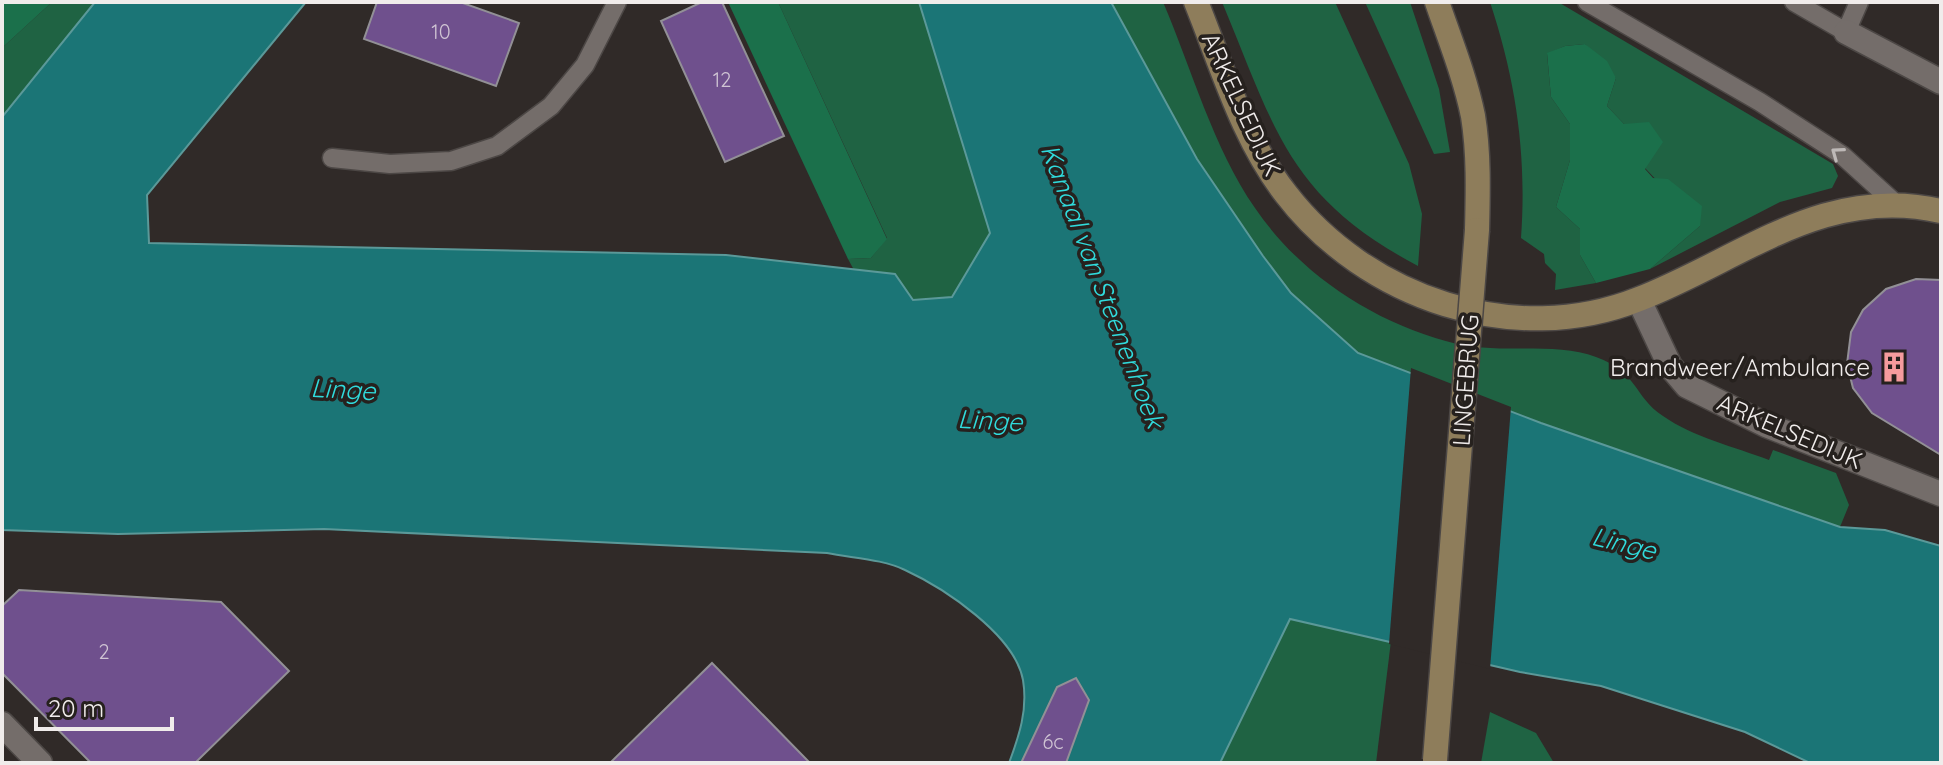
<svg xmlns="http://www.w3.org/2000/svg" width="1943" height="765" font-family="Quicksand,sans-serif">
<style>
.green{fill:#1f6343}
.forest{fill:#1b704b}
.water{fill:#1b7576;stroke:#5b9999;stroke-width:2}
.pier{fill:#302a28}
.building{fill:#6f508d;stroke:#929096;stroke-width:2}
.lines{fill:none;stroke-linecap:round;stroke-linejoin:round}
.lane-casing{stroke:#4c4745;stroke-width:21}
.street-casing{stroke:#4c4745;stroke-width:27}
.secondary-casing{stroke:#4c4745;stroke-width:27}
.lane{stroke:#746d6a;stroke-width:18}
.street{stroke:#746d6a;stroke-width:24}
.secondary{stroke:#8e7d5b;stroke-width:24}
.secondary-bridge-casing{stroke:#4c4745;stroke-width:27;stroke-linecap:butt}
.secondary-bridge{stroke:#8e7d5b;stroke-width:24}
.oneway{stroke:#beb9b7}
.labels{text-anchor:middle;dominant-baseline:central;stroke-width:7;stroke-linejoin:round;paint-order:stroke}
.number-label{font-size:20px;fill:#d0c5d4}
.street-label{font-size:24px;fill:#f0eceb;stroke:#26211e}
.poi-label{font-size:24px;fill:#f0eceb;stroke:#26211e;text-anchor:end}
.water-label{font-size:26px;font-style:italic;fill:#30dbdc;stroke:#26211e}
</style>
<rect width="100%" height="100%" fill="#302a28"/>
<!-- green -->
<g class="green">
<polygon points="52,2 95,2 2,117 2,48"/>
<polygon points="778,2 919,2 990,233 952,297 913,300 895,274 854,270 848,259 871,258 887,238"/>
<path d="M1111,2H1163C1192,70 1213,147 1255,208C1301,276 1378,325 1457,344C1501,354 1556,342 1596,357C1639,373 1633,396 1663,416C1693,437 1735,447 1769,460L1773,450L1836,473L1849,505L1840,527L1541,423L1358,353L1291,293L1263,256L1197,159Z"/>
<path d="M1222,2H1335L1409,164L1422,214L1418,266C1288,197 1275,129 1222,2Z"/>
<polygon points="1365,2 1410,2 1439,89 1450,152 1434,154"/>
<path d="M1490,2H1558L1833,164L1838,176L1832,188L1780,202L1650,269L1700,226L1645,168L1624,124L1607,106L1616,78L1585,44L1565,46L1547,54L1551,97L1570,124V160L1556,207L1580,229V255L1596,283L1555,290L1556,274L1545,263L1544,254L1521,238C1527,155 1516,81 1490,2Z"/>
<polygon points="1290,619 1391,641 1376,763 1220,763"/>
<polygon points="1490,712 1536,733 1554,763 1481,763"/>
</g>
<!-- forest -->
<g class="forest">
<polygon points="2,2 52,2 2,48"/>
<polygon points="728,2 778,2 887,239 871,258 848,259"/>
<polygon points="1585,44 1607,61 1616,78 1607,106 1624,124 1649,122 1663,142 1645,169 1653,178 1668,179 1702,206 1700,226 1650,269 1596,283 1580,255 1580,229 1556,207 1570,160 1570,124 1551,97 1547,53 1565,46"/>
</g>
<!-- water -->
<path class="water" d="M95,2H306L147,195L149,243L726,255L895,274L913,300L952,297L990,233L919,2H1111L1197,159L1263,256L1291,293L1358,353L1541,423L1840,527L1885,530L1941,546V763H1810L1745,732L1601,686L1520,672L1290,619L1220,763H1009C1019,736 1028,710 1023,680C1015,635 944,588 905,570C883,559 851,558 827,553L324,529L118,534L2,530V117Z"/>
<!-- pier -->
<polygon class="pier" points="1411,368 1511,407 1490,669 1389,644"/>
<!-- building -->
<g class="building">
<polygon points="377,2 460,2 519,23 496,86 364,39"/>
<polygon points="702,2 722,2 784,136 725,162 661,21"/>
<polygon points="1916,279 1941,280 1941,455 1872,413 1853,388 1847,364 1851,332 1863,310 1886,289"/>
<polygon points="19,590 221,602 289,671 195,763 91,763 2,673 2,606"/>
<polygon points="712,663 810,763 610,763"/>
<polygon points="1076,678 1089,700 1066,763 1021,763 1057,687"/>
</g>
<g class="lines">
<!-- lane casing -->
<g class="lane-casing">
<g id="lane">
<polyline points="1587,2 1760,102 1842,155 1896,204"/>
<polyline points="1794,2 1846,32 1859,2"/>
<polyline points="332,158 390,164 451,161 497,146 551,106 585,65 617,2"/>
</g>
</g>
<!-- street casing -->
<g class="street-casing">
<g id="street">
<polyline points="1846,32 1941,82"/>
<polyline points="1639,300 1670,366 1687,386 1766,425 1941,494"/>
<polyline points="2,724 40,763"/>
</g>
</g>
<!-- secondary casing -->
<g class="secondary-casing">
<g id="secondary">
<path d="M1196,2C1222,66 1243,139 1286,194C1366,298 1514,349 1639,299C1740,260 1824,184 1941,211"/>
<path d="M1437,2C1450,40 1465,77 1473,116C1479,153 1478,192 1477,230"/>
</g>
</g>
<!-- lane -->
<use href="#lane" class="lane"/>
<!-- street -->
<use href="#street" class="street"/>
<!-- secondary -->
<use href="#secondary" class="secondary"/>
<!-- secondary-bridge casing -->
<g class="secondary-bridge-casing">
<polyline id="secondary-bridge" points="1435,760 1477,230"/>
</g>
<!-- secondary-bridge -->
<use href="#secondary-bridge" class="secondary-bridge"/>
</g>
<!-- one-way arrows -->
<defs><path id="oneway-chevron" d="M-2-3.5L2.5 0L-2 3.5" fill="none" stroke-width="1.6" stroke-linecap="round" stroke-linejoin="round" transform="scale(2)"/></defs>
<use class="oneway" href="#oneway-chevron" transform="translate(1837 153) rotate(-144)"/>
<!-- icons -->
<defs>
<g id="building-bare" transform="scale(2.4)"><path d="M-4-6H4V6H1V3H-1V6H-4ZM-2.5-4.3h1.7v1.8h-1.7ZM.8-4.3h1.7v1.8H.8ZM-2.5-1h1.7V.8h-1.7ZM.8-1h1.7V.8H.8Z" fill="#f59b9d" stroke="#26211e" stroke-width="2.5" paint-order="stroke"/></g>
</defs>
<g fill-rule="evenodd">
<use href="#building-bare" x="1894" y="367"/>
</g>
<g class="labels">
<!-- number labels -->
<g class="number-label">
<text x="441" y="31">10</text>
<text x="722" y="79">12</text>
<text x="104" y="651">2</text>
<text x="1053" y="741">6c</text>
</g>
<!-- street labels -->
<g class="street-label">
<text transform="translate(1242 104) rotate(65)">ARKELSEDIJK</text>
<text transform="translate(1465 380) rotate(-86)">LINGEBRUG</text>
<text transform="translate(1790 431) rotate(23)">ARKELSEDIJK</text>
</g>
<!-- poi labels -->
<g class="poi-label">
<text x="1870" y="367">Brandweer/Ambulance</text>
</g>
<!-- water labels -->
<g class="water-label">
<text transform="translate(1103 286) rotate(69)">Kanaal van Steenenhoek</text>
<text transform="translate(343 389) rotate(3)">Linge</text>
<text transform="translate(990 420) rotate(3)">Linge</text>
<text transform="translate(1624 543) rotate(14)">Linge</text>
</g>
</g>
<!-- border -->
<rect width="1943" height="765" fill="none" stroke="#f0eceb" stroke-width="8"/>
<!-- scale -->
<path d="M36 717v12h136v-12" fill="none" stroke="#f0eceb" stroke-width="4"/>
<text x="48" y="717" font-size="24" fill="#f0eceb" stroke="#26211e" stroke-width="6" paint-order="stroke">20 m</text>
</svg>
